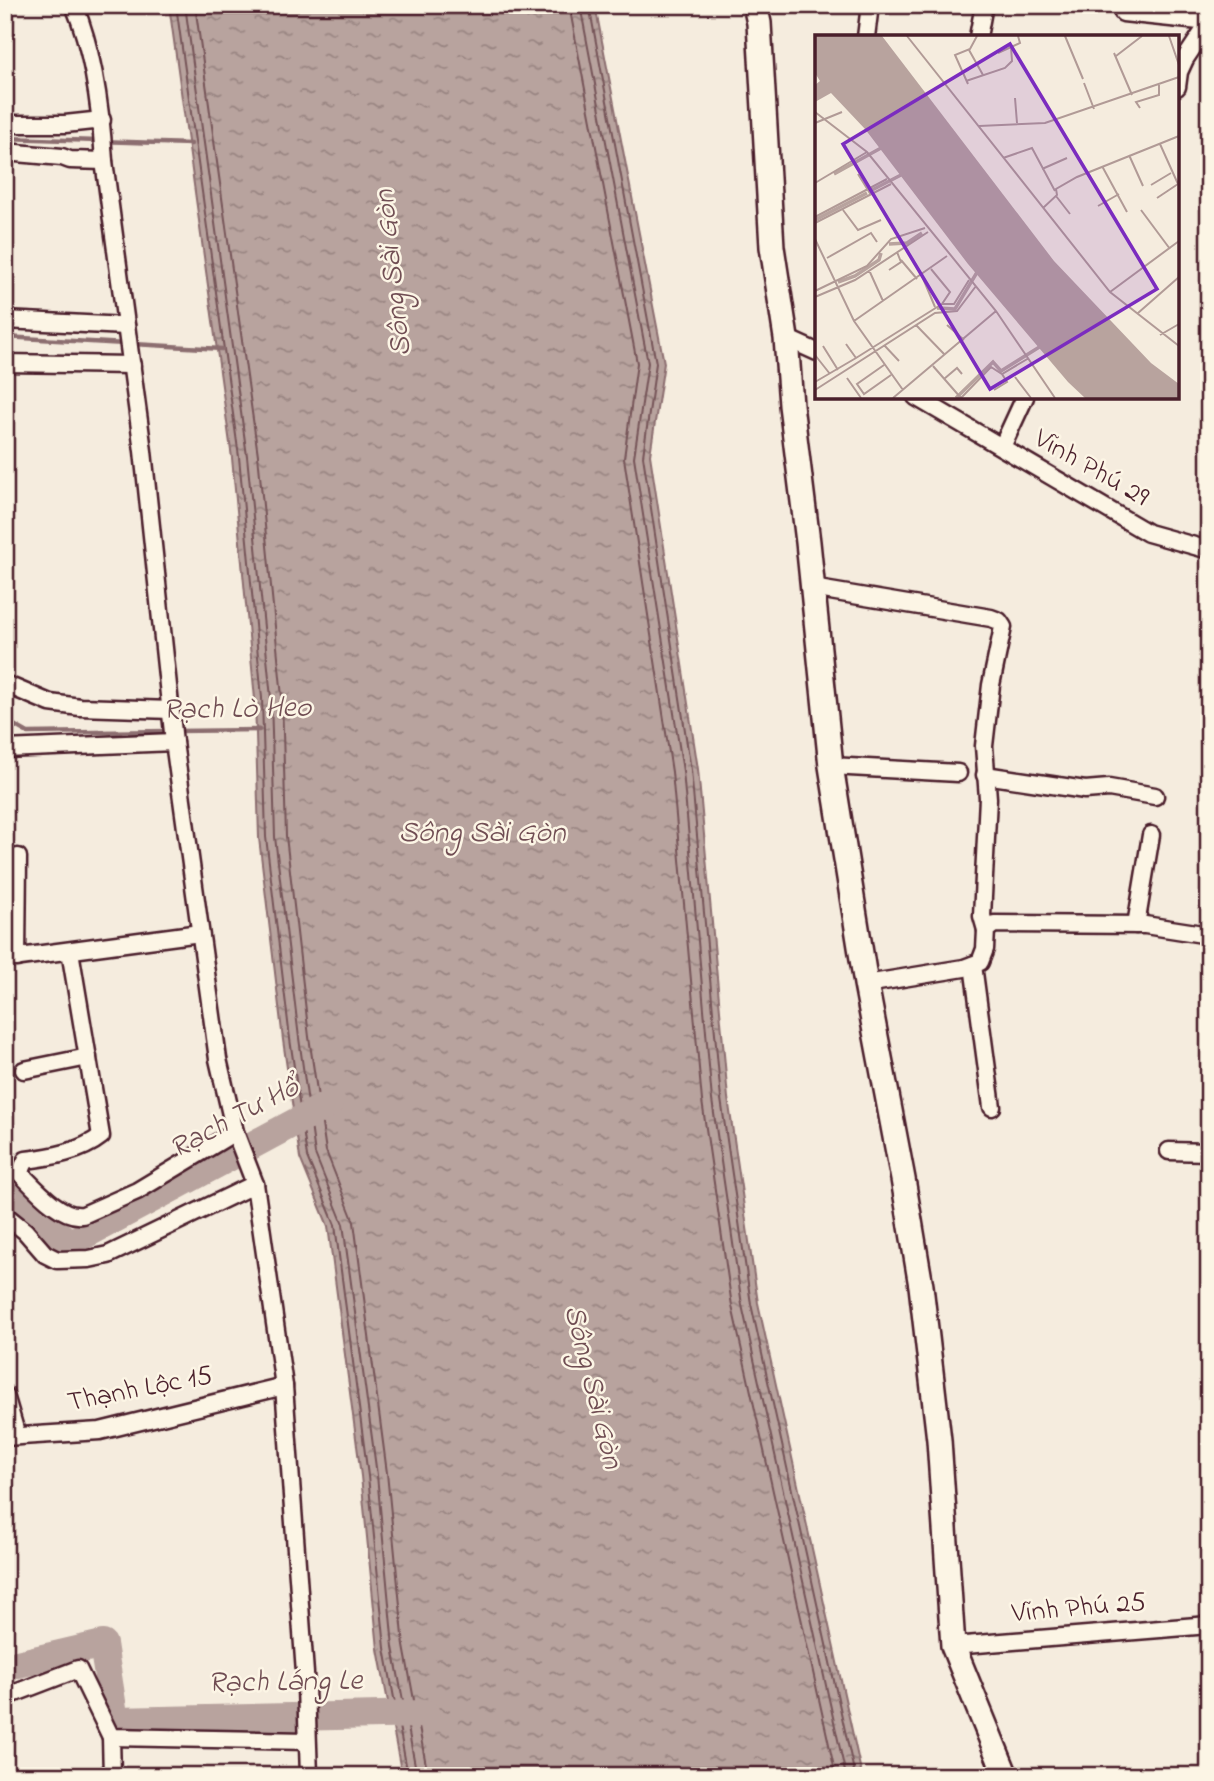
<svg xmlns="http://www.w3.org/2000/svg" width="1214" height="1781" font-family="'Indie Flower',sans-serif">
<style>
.water{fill:url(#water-ripples);stroke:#8c6e70;stroke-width:2}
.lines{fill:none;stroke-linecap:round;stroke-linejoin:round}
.shore{stroke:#765459;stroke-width:2}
.stream{stroke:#8c6e70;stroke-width:4.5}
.river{stroke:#b8a39e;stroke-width:28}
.street-casing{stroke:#4a1f2b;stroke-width:21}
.secondary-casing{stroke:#4a1f2b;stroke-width:28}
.street{stroke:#fcf5e5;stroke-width:16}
.secondary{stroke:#fcf5e5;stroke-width:23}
.labels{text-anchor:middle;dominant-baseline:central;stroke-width:5;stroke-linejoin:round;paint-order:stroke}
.street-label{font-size:28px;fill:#4a1f2b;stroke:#fcf5e5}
.water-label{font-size:30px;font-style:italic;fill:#704d53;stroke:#fcf5e5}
.inset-river{fill:none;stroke:#b8a39e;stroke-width:3.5}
.inset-road{fill:none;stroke:#b19a96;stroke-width:2}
.view{fill:#7b2cbf;fill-opacity:0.15;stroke:#7b2cbf;stroke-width:3.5}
.inset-edge{fill:none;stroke:#4a1f2b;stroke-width:3.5}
</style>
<defs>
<pattern id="water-ripples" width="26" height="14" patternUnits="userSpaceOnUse" patternTransform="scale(1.75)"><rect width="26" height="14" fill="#b8a39e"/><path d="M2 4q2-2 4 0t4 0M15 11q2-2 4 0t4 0" fill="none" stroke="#988481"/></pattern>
</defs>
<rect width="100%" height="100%" fill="#f5ecde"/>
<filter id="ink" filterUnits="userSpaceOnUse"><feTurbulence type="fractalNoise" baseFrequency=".0143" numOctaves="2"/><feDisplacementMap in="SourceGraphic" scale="14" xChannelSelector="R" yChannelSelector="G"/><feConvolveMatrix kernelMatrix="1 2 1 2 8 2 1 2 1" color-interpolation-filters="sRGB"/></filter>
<g filter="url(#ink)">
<!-- water -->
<polygon class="water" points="169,5 595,5 664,363 650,455 698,769 728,1098 758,1303 862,1776 402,1776 378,1649 361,1476 328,1226 300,1158 283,1040 259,838 255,699 232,458"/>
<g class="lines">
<!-- shore -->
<g class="shore">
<polyline points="176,5 239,457 262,698 266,837 290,1039 307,1157 335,1225 368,1476 385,1648 408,1776"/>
<polyline points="185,5 247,456 271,698 275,837 299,1038 315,1154 343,1224 377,1475 393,1647 417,1776"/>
<polyline points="195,5 258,455 282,697 286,836 309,1037 326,1151 354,1222 387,1473 404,1646 428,1776"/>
<polyline points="569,5 637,363 624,458 672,772 702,1101 732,1306 836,1776"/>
<polyline points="580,5 648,363 634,457 683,771 712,1100 742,1305 846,1776"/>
<polyline points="589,5 656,363 643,456 691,770 721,1099 751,1304 855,1776"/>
</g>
<!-- stream -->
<g class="stream">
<polyline points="5,138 191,144"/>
<polyline points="5,337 125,344"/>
<polyline points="133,344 222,349"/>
<polyline points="5,720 28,733 168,731"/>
<polyline points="177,731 259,730"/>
</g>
<!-- river -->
<g class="river">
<polyline points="5,1194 70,1243 329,1104"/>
<polyline points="5,1667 103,1644 115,1721 426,1714"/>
</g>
<!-- street casing -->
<g class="street-casing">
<g id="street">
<path d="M74,5C94,53 101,109 104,161L143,451L174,742L218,1059L235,1132L255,1184L284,1386L306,1687L309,1776"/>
<polyline points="1123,13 1209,22"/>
<polyline points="866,37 870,5"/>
<polyline points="978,37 984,5"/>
<polyline points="1177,87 1179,72 1185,59 1209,23"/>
<polyline points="5,124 65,124 102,120"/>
<polyline points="5,152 62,157 70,160 104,161"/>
<polyline points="5,320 126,326"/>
<polyline points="786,338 817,352"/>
<polyline points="5,363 132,365"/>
<polyline points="916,397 1148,533 1209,550"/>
<polyline points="1002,447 1025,397"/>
<polyline points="812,588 991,618 999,621 1003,627 991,685 984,746 988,798 982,916 986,930"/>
<polyline points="5,684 50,703 80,707 171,710"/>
<polyline points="5,749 174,742"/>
<polyline points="831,766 958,773"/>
<polyline points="985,775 1085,790 1109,788 1155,796"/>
<polyline points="1136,925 1151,835"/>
<path d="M70,951L101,1136C81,1152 51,1157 26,1160L20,1173C34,1187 61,1219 83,1215L137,1191L235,1132"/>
<polyline points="17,958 18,857"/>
<polyline points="5,959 200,933"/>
<polyline points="973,965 992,1107"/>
<polyline points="866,984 964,968 980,962 985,949 986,930 994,924 1145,925 1209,935"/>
<polyline points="24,1070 88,1057"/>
<polyline points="1169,1151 1209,1152"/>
<polyline points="5,1215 25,1231 45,1254 57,1260 89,1259 108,1255 255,1184"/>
<polyline points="5,1395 17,1436"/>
<polyline points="5,1437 100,1431 284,1386"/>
<polyline points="953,1646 1209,1625"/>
<polyline points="5,1697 78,1669 111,1737 307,1741"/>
<polyline points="111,1737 112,1776"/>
</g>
</g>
<!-- secondary casing -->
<g class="secondary-casing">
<polyline id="secondary" points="755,5 759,23 772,247 786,338 791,405 808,542 831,766 866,984 903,1179 921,1286 939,1440 953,1646 1006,1776"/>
</g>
<!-- street -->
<use href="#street" class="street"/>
<!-- secondary -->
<use href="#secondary" class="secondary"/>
</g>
</g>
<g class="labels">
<!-- street labels -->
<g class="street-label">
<text transform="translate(1091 469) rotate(30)">Vĩnh Phú 29</text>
<text transform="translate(140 1390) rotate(-11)">Thạnh Lộc 15</text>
<text transform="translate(1079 1609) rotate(-5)">Vĩnh Phú 25</text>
</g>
<!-- water labels -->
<g class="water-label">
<text transform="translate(394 273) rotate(-96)">Sông Sài Gòn</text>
<text transform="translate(237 710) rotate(-1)">Rạch Lò Heo</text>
<text x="482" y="834">Sông Sài Gòn</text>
<text transform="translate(235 1119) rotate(-28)">Rạch Tư Hổ</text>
<text transform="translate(592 1387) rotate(76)">Sông Sài Gòn</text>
<text transform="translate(285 1683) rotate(-1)">Rạch Láng Le</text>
</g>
</g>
<!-- overview -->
<g transform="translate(815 35)">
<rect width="364" height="364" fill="#f5ecde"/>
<path d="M0,1H67L239,226L336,328L364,349V363H270L253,347L153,229L50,94L16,58L0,67V50L5,46L0,38Z" fill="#b8a39e"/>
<path class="inset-river" d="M19,139L66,113M57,155L86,140M0,185L52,158M74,209L92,208L107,198M23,247L40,241L64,225L66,218M122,273L140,274L164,234M141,363L178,327L186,336L226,311"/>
<path class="inset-road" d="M92,1L295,257L364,311M250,1L268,44M354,1L364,30M154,15L168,40M183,18L205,8L203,1M299,18L317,60M301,21L327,1M151,46L190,33L197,26L196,12M269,48L279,74M153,49L140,20L155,14L162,1M200,63L202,88M325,73L321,67L344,60V50M0,77L52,117L181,276L240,363M0,88L27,77M164,91L230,88L364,42M314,120L328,151M188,123L217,113L240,156M287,131L312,177M227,134L252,123M43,139L56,160M0,148L52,117M336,150L356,138M241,161L255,179M342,163L363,149L345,109M283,171L304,159M228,173L242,160L241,154L262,142L364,101M28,175L43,195L66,185M326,175L355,214M0,182L72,144M0,188L76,149M0,204L39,286L88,355M12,223L56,198L62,207M86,225L102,244M116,234L135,257L127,269H139L154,245M54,235L68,266M74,235L86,227L82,217M107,241L120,272M0,256L52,231L76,204L110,193M295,257L364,206M0,262L40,245L113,197M323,278L364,242M39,286L132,221M101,290L130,320M132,290L149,305M345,300L364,289M31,309L41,323L127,269M69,310L84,326M8,311L23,335M0,320L15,339M69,330L42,349L49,359L76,340M118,331L146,363M200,342L216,363M32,343L46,363M129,344L142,333L147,339M0,347L41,323M0,355L120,278L142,276L161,251M179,355L192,347L187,339M78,363L181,276M146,363L176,332L187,339L214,323"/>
<path class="view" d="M195,9L342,254L175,354L28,109Z"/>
<rect width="364" height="364" class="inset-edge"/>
</g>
<!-- margin -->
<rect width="1214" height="1781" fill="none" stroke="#fcf5e5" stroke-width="28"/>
<rect x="14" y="14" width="1186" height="1753" fill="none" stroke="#4a1f2b" stroke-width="2.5" filter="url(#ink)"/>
</svg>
